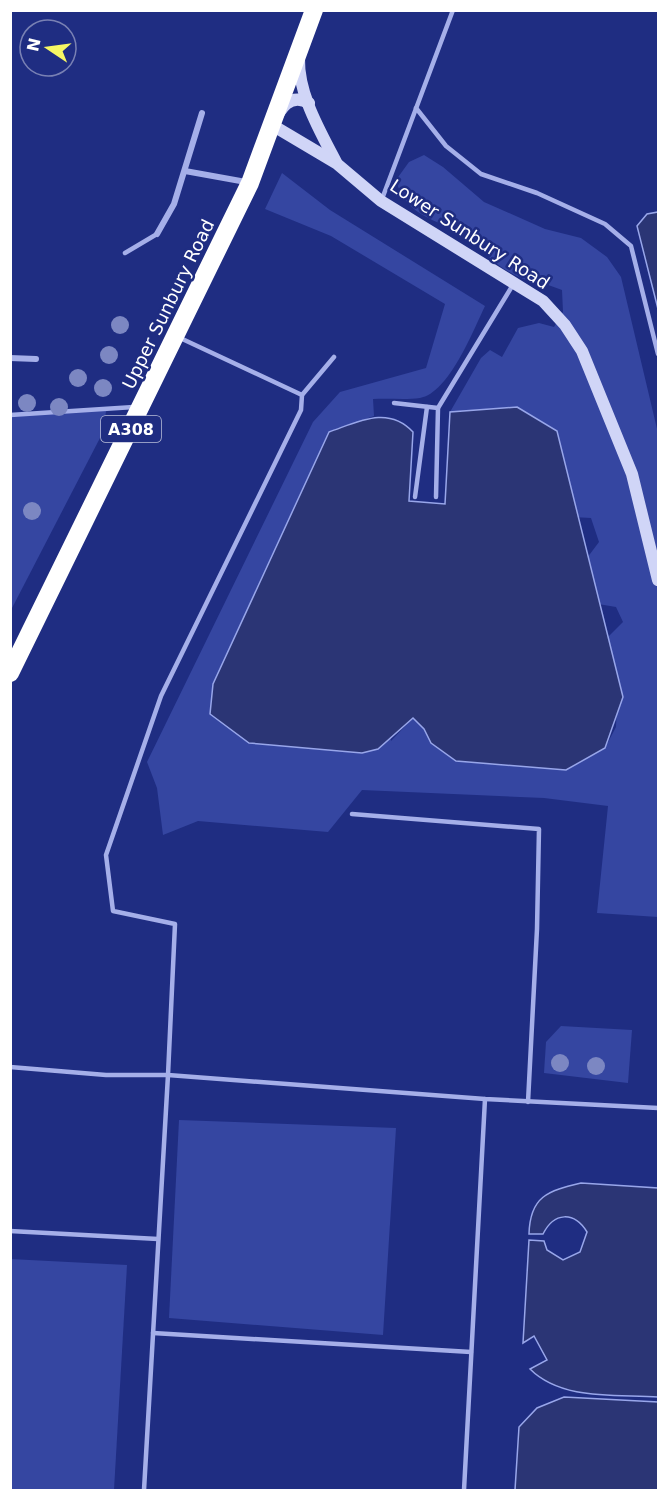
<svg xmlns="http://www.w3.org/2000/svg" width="669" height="1501" font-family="'DejaVu Sans',sans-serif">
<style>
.green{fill:#3546a1}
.water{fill:#2b3575;stroke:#98a6ea;stroke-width:1.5}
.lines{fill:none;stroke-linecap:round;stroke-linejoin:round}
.lane{stroke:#a5afe9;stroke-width:4.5}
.street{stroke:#a5afe9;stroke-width:6}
.secondary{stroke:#d0d5f7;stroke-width:12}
.highway{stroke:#fff;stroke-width:18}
.tree{fill:#7c87c2}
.labels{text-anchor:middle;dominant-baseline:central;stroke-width:5;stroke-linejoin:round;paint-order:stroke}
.shield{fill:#1f2d82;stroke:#bcc0da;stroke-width:1.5}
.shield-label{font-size:16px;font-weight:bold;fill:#fff}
.street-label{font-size:18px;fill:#fff;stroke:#1f2d82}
</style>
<rect width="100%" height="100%" fill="#1f2d82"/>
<!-- green -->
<g class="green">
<path d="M424,155L443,167L484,202L545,229L581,238L607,257L621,277L658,433V917L597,913L608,806L544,798L362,790L328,832L198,821L163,835L157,788L147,762L313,422L340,392L426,368L445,304L331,236L265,209L282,173L330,210L485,306C473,331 449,393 420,398C405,400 389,398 373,399L374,416L329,432L391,741L413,718L424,729L431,743L456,761L565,770L605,748L616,727L617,701L603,642L623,622L616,607L592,603L581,566L599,542L591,518L573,517L563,489L551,427L517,407L450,412L481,358L490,350L502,357L518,328L539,323L554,327L563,312L562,290L540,282L536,284C520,278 504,271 491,259C486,254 484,245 478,241C448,221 407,222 396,180L409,162Z"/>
<polygon points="107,407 101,436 11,610 11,415"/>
<polygon points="561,1026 632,1030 628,1083 544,1073 546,1042"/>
<polygon points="179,1120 396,1128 383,1335 169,1318"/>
<polygon points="10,1259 127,1265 114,1490 11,1490"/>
</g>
<!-- water -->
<g class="water">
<polygon points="658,212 658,309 637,226 647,214"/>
<path d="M517,407L557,431L623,697L605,748L566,770L456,761L431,743L424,729L413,718L378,749L362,753L249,743L210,714L213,684L329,432C358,422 388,405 413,432L409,501L445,504L450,412Z"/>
<path d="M581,1183L658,1188V1397C617,1394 562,1401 530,1369L547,1360L534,1336L523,1343L529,1240L544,1241L547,1250L563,1260L580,1252L587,1232C574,1211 554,1212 543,1234H529C530,1196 548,1191 581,1183Z"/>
<polygon points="564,1397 658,1402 658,1490 515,1490 519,1427 537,1408"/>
</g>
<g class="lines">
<!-- lane -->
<g class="lane">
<polyline points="416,108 446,146 481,174 537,193 605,224 631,246 658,354"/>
<polyline points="382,199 453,10"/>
<polyline points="125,253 157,234"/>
<polyline points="178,337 302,395"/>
<polyline points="334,357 302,395 301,410 161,696 106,855 113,911 175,924 168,1075 485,1099 658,1108"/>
<polyline points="394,403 438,408"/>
<polyline points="10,415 134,407"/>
<polyline points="415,497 427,407"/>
<polyline points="436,497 438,408 514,283"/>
<polyline points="352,814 539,829 537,929 528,1102"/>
<polyline points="10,1067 106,1075 168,1075 144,1490"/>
<polyline points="10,1231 158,1239"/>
<polyline points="153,1333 471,1352"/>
<polyline points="464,1490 485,1099"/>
</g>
<!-- street -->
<g class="street">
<polyline points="185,171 246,182"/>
<polyline points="157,234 174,204 202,113"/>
<polyline points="10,358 36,359"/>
</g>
<!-- secondary -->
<g class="secondary">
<path d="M299,58C298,94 320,131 336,162"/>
<path d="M309,103C289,92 280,110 272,125L336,163L381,201L543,301L565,325L582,351L632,474L658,580"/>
</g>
<!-- highway -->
<polyline class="highway" points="10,673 250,183 314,10"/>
</g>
<!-- trees -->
<g class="tree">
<circle cx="120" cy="325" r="9"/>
<circle cx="109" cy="355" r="9"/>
<circle cx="78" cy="378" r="9"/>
<circle cx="103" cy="388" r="9"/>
<circle cx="27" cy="403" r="9"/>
<circle cx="59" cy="407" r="9"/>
<circle cx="32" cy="511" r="9"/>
<circle cx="560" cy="1063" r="9"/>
<circle cx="596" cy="1066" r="9"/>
</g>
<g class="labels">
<!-- shield labels -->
<rect class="shield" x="101" y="416" width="60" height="26" rx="4.5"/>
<g class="shield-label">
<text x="131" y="429">A308</text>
</g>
<!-- street labels -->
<g class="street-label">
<text transform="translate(470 234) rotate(33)">Lower Sunbury Road</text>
<text transform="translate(168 304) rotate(-64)">Upper Sunbury Road</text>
</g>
</g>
<!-- border -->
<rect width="669" height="1501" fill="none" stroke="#ffffff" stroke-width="24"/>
<!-- north arrow -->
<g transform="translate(48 48) rotate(283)"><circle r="28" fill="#1f2d82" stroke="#7981b4" stroke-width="1.5"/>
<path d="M0-4.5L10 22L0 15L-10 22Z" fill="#f6f764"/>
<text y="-9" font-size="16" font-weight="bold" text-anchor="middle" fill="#ffffff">N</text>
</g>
</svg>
